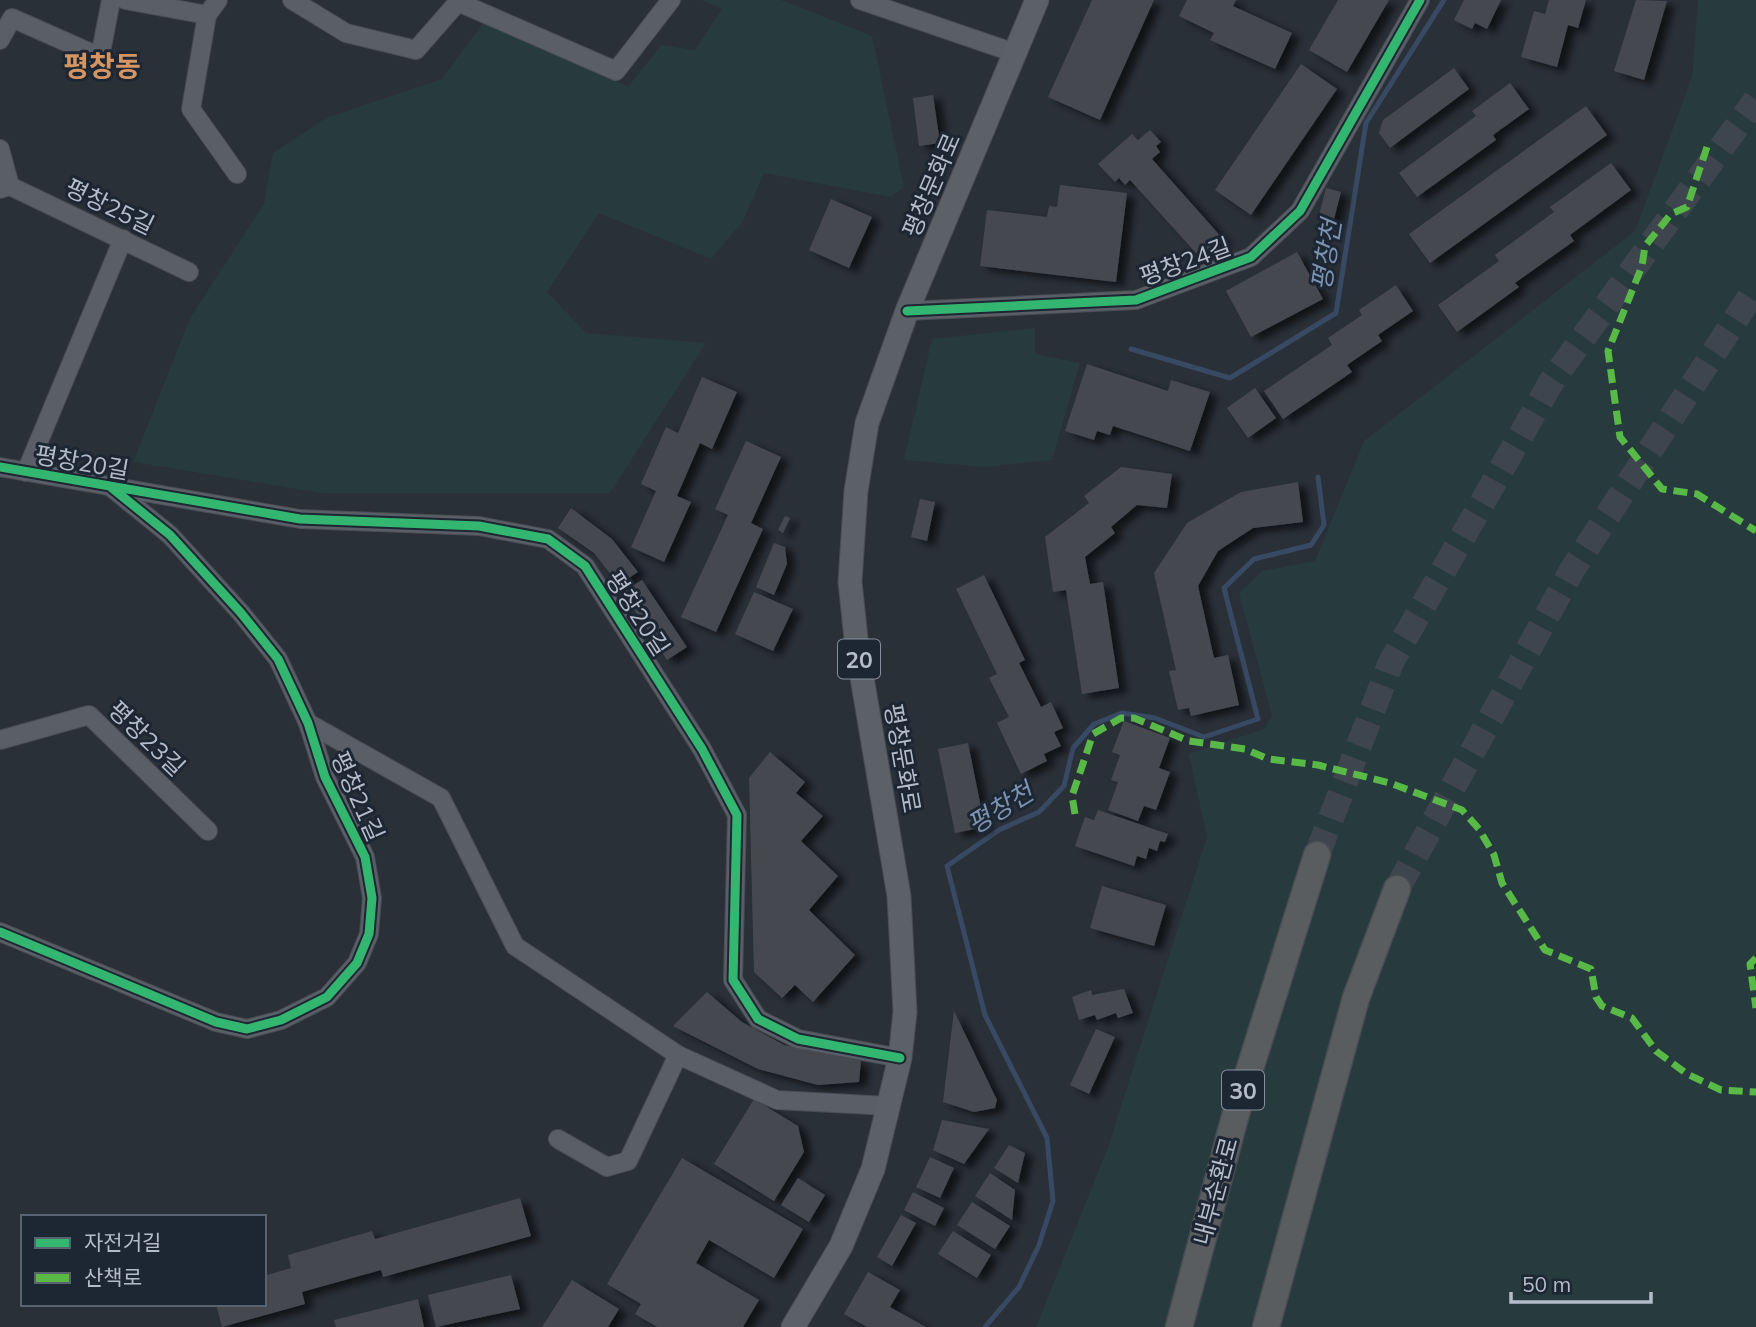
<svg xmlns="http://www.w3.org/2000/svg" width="1756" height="1327" font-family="Mulish,'Noto Sans KR',sans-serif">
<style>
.green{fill:#273a3e}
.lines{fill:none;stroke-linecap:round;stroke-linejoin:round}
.stream{stroke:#384963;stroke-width:5}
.building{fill:#444950;filter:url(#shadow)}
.highway-tunnel{stroke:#3f454e;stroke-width:26;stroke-dasharray:26 13;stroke-linecap:butt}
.minor-casing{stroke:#484c53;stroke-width:20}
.major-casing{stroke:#484c55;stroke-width:25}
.highway-casing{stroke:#474c53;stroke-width:29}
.minor{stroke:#5a5e66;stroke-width:18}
.major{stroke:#5c6168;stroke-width:23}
.highway{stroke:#5a5d60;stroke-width:26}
.quiet{stroke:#58b947;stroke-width:7;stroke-dasharray:14 7;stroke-linecap:butt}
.cycleway-casing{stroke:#1d2633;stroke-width:13}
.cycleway{stroke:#33b770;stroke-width:9}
.labels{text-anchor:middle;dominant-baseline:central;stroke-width:6;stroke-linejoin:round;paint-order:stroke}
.shield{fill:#1d2633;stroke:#878f9c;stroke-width:2}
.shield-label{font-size:23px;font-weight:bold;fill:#b4bcc9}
.street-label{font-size:24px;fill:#b4bcc9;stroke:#1d2633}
.water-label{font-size:26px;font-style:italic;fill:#7c92b1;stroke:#1d2633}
.quarter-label{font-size:28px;font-weight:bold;fill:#d59563;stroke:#1d2633}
</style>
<defs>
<filter id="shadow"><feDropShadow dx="8" dy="4.5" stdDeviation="3.5" flood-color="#0009"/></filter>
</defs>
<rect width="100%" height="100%" fill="#2a3038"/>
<!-- green -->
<g class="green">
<polygon points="701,0 781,0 872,36 904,187 891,197 764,173 743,221 711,259 599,213 547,292 586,333 706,343 610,493 321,493 133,462 190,318 264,204 273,153 326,118 442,79 489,15 628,87 661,45 695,50 722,9"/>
<polygon points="1698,0 1756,0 1756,1327 1036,1327 1108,1147 1207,837 1189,754 1264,729 1272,716 1239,593 1262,571 1315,561 1364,441 1635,231 1692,77"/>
<polygon points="1035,328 1035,354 1080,363 1052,460 985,467 904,460 932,339"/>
</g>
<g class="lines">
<!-- stream -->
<g class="stream">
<polyline points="1131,349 1230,378 1336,313 1366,123 1444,0"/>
<polyline points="985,1327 1019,1287 1039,1245 1053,1201 1047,1138 985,1015 947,866 999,830 1039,812 1064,786 1073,748 1094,724 1122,713 1155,718 1204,737 1258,719 1224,588 1254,559 1311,545 1324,525 1318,477"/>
</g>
</g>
<!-- building -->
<g class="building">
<polygon points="1092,0 1154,0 1100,120 1048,97"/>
<polygon points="1187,0 1236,0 1233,6 1292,33 1275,69 1210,40 1214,33 1179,16"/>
<polygon points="1338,0 1389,0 1347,72 1309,50"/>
<polygon points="1464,0 1501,0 1487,29 1475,23 1472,29 1454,20"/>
<polygon points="1549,0 1586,0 1578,28 1568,25 1557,67 1521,57 1534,11 1545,14"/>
<polygon points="1636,0 1667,1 1644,80 1614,71"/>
<polygon points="1301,64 1337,89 1251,215 1215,190"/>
<polygon points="1454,68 1469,89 1390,148 1379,133 1383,120"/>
<polygon points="1510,83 1529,109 1493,135 1496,140 1417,197 1399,173 1476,116 1472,111"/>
<polygon points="933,95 940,143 919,146 913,98"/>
<polygon points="1586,106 1607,135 1430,263 1409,234"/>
<polygon points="1150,130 1161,142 1156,146 1160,152 1152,159 1224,240 1209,253 1204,247 1196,253 1130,180 1125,185 1119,178 1115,182 1098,164 1132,134 1138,140"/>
<polygon points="1611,163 1631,190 1570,235 1574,241 1515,283 1519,287 1457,332 1438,305 1499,261 1495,255 1554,212 1550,207"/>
<polygon points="1060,185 1127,193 1116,282 980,266 987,210 1047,217 1049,206 1057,207"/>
<polygon points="1326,188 1341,192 1333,223 1318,219"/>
<polygon points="831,199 872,217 849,268 809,250"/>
<polygon points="1297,252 1323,299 1251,337 1226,291"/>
<polygon points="1396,285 1413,311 1378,335 1382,341 1347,365 1352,372 1283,419 1264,391 1332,345 1328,338 1362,315 1359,310"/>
<polygon points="1087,364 1168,391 1171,380 1210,392 1190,451 1113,426 1110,435 1097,431 1094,440 1065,431"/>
<polygon points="702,377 737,392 712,449 700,443 677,496 691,502 664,562 631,547 656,491 641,484 666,427 678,433"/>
<polygon points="1255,388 1276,418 1248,438 1227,408"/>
<polygon points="746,441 781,457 751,523 763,529 716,632 681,617 728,515 715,509"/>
<polygon points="1121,467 1172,474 1167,508 1137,505 1111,527 1115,533 1085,557 1090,584 1103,582 1119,688 1082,694 1066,590 1053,592 1045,537 1089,503 1084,496"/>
<polygon points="1298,482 1303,522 1253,528 1218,551 1198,586 1214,658 1228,655 1239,705 1191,716 1189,708 1178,710 1169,671 1176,670 1154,573 1187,523 1241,492"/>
<polygon points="920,499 935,502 927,541 911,537"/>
<polygon points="571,508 612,539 638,572 619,585 594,553 558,528"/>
<polygon points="785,516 790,518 783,533 778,530"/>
<polygon points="774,543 785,547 787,564 774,595 756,587"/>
<polygon points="984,575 1025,660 1019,663 1041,707 1051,702 1063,728 1054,732 1061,746 1044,754 1047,761 1021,774 997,723 1009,717 989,678 997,674 956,589"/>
<polygon points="642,580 687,647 667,660 623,592"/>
<polygon points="754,592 793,609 773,651 735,634"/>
<polygon points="1124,721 1170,738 1159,768 1170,772 1156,810 1144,806 1138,821 1108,810 1118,782 1111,780 1120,755 1112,752"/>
<polygon points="968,743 985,827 955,833 938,749"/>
<polygon points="770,752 805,782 796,793 823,816 801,841 838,876 809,910 855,955 813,1002 795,985 782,998 754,972 749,778"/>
<polygon points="1098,810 1168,834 1165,842 1160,841 1157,851 1149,848 1146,859 1137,856 1134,866 1075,846 1085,817 1094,820"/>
<polygon points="1102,886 1166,905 1154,946 1090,928"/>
<polygon points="1124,989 1133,1013 1118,1018 1116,1013 1097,1020 1095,1015 1079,1020 1072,997 1091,990 1092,995"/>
<polygon points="707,992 742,1022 784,1045 861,1061 859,1082 818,1085 758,1069 673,1026"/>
<polygon points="954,1011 997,1100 995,1108 974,1112 943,1102"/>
<polygon points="1096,1029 1115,1037 1089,1094 1070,1085"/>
<polygon points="754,1099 798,1126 804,1152 774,1201 714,1164"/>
<polygon points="942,1120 989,1129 964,1164 933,1150"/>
<polygon points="1009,1145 1025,1153 1018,1183 994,1168"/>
<polygon points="930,1157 954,1168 940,1198 916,1187"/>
<polygon points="682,1158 803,1229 774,1278 709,1240 696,1263 759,1300 743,1327 657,1327 635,1314 641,1304 607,1284"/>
<polygon points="990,1173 1015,1190 1012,1220 975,1196"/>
<polygon points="798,1178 825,1195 809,1222 781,1205"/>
<polygon points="913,1192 944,1208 935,1226 904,1210"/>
<polygon points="520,1198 531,1236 383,1277 381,1270 302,1292 305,1304 222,1327 216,1304 264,1304 264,1276 291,1268 288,1255 372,1231 375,1239"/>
<polygon points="972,1202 1010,1226 995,1249 957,1225"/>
<polygon points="901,1215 916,1223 892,1266 877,1257"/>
<polygon points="953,1231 991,1255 977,1278 938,1254"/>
<polygon points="868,1272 900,1290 890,1307 926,1327 867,1327 844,1314"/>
<polygon points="511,1275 520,1309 436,1327 428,1295"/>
<polygon points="572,1280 619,1309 608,1327 542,1327"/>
<polygon points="418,1299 424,1327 336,1327 334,1320"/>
</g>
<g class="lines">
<!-- highway-tunnel -->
<g class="highway-tunnel">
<polyline points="1317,855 1391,662 1553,379 1756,100"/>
<polyline points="1397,889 1572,570 1756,288"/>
</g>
<!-- minor casing -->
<g class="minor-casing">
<g id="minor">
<polyline points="125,0 207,15 218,0"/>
<polyline points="292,0 346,33 416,50 458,2 616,71 671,0"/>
<polyline points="860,0 1015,53"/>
<polyline points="207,15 191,109 237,174"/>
<polyline points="0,40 12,18 100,57 111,0"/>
<polyline points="0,149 10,186"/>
<polyline points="0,189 10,186 189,272"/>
<polyline points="907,311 1136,300 1251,257 1300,211 1420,0"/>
<polyline points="0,467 300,519 479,526 548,539 585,566 702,749 737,815 733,980 758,1019 798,1039 900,1058"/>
<polyline points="26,472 123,239"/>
<polyline points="308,723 441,798 515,946 678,1055 628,1161 607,1167 558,1139"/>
<polyline points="0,740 89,715 208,831"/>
<polyline points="0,932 216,1022 247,1029 281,1020 327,997 357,963 369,934 372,898 365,857 325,777 308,723 278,659 241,613 170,535 112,488"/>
<polyline points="678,1055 777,1100 889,1106"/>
</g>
</g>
<!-- major casing -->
<g class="major-casing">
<polyline id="major" points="793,1327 841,1246 873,1169 900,1058 905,1012 899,896 857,648 850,582 856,491 867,423 907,311 1037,0"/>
</g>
<!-- highway casing -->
<g class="highway-casing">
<g id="highway">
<polyline points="1179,1327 1236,1113 1317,855"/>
<polyline points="1266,1327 1356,998 1397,889"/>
</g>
</g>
<!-- minor -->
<use href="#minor" class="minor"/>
<!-- major -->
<use href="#major" class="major"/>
<!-- highway -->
<use href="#highway" class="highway"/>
<!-- quiet -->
<g class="quiet">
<polyline points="1707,147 1687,207 1671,214 1645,246 1642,266 1608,351 1620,437 1662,489 1697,494 1756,531"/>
<polyline points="1075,814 1072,796 1093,734 1121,718 1134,718 1189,741 1245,749 1268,759 1318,765 1390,783 1462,810 1479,829 1494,855 1502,883 1545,950 1591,969 1596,997 1602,1006 1632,1018 1656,1051 1687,1074 1721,1090 1756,1092"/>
<polyline points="1756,958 1750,964 1756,1008"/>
</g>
<!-- cycleway casing -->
<g class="cycleway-casing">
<g id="cycleway">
<polyline points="907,311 1136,300 1251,257 1300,211 1420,0"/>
<polyline points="0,467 300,519 479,526 548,539 585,566 702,749 737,815 733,980 758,1019 798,1039 900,1058"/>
<polyline points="0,932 216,1022 247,1029 281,1020 327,997 357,963 369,934 372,898 365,857 325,777 308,723 278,659 241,613 170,535 112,488"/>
</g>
</g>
<!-- cycleway -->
<use href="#cycleway" class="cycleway"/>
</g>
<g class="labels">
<!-- shield labels -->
<g class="shield">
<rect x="838" y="639.5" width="42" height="39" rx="5"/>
<rect x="1222" y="1070.5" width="42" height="39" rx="5"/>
</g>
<g class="shield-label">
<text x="859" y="659">20</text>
<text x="1243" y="1090">30</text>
</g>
<!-- street labels -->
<g class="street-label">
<text transform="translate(931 185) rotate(-67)">평창문화로</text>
<text transform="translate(110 206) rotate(26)">평창25길</text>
<text transform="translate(1185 261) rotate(-20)">평창24길</text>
<text transform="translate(82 462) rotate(10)">평창20길</text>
<text transform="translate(638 613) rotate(57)">평창20길</text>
<text transform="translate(147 738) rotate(44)">평창23길</text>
<text transform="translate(903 758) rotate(80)">평창문화로</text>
<text transform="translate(358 796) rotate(66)">평창21길</text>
<text transform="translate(1215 1191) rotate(-75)">내부순환로</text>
</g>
<!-- water labels -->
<g class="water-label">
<text transform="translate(1326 255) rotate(-81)">평창천</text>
<text transform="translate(1000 808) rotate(-32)">평창천</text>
</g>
<!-- quarter labels -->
<g class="quarter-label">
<text x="102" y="65">평창동</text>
</g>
</g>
<!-- legend -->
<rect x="21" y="1215" width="245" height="91" fill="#1d2633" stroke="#59626f" stroke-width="2"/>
<rect x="35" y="1238" width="35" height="10" fill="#33b770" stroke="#59626f" stroke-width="2"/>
<text x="84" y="1250" font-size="21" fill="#b4bcc9">자전거길</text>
<rect x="35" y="1273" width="35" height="10" fill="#58b947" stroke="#59626f" stroke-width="2"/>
<text x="84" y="1285" font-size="21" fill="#b4bcc9">산책로</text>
<!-- scale -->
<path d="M1511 1292v10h140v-10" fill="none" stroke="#b4bcc9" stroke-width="3.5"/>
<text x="1522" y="1292" font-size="21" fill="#b4bcc9" stroke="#1d2633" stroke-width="5" paint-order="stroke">50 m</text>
</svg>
